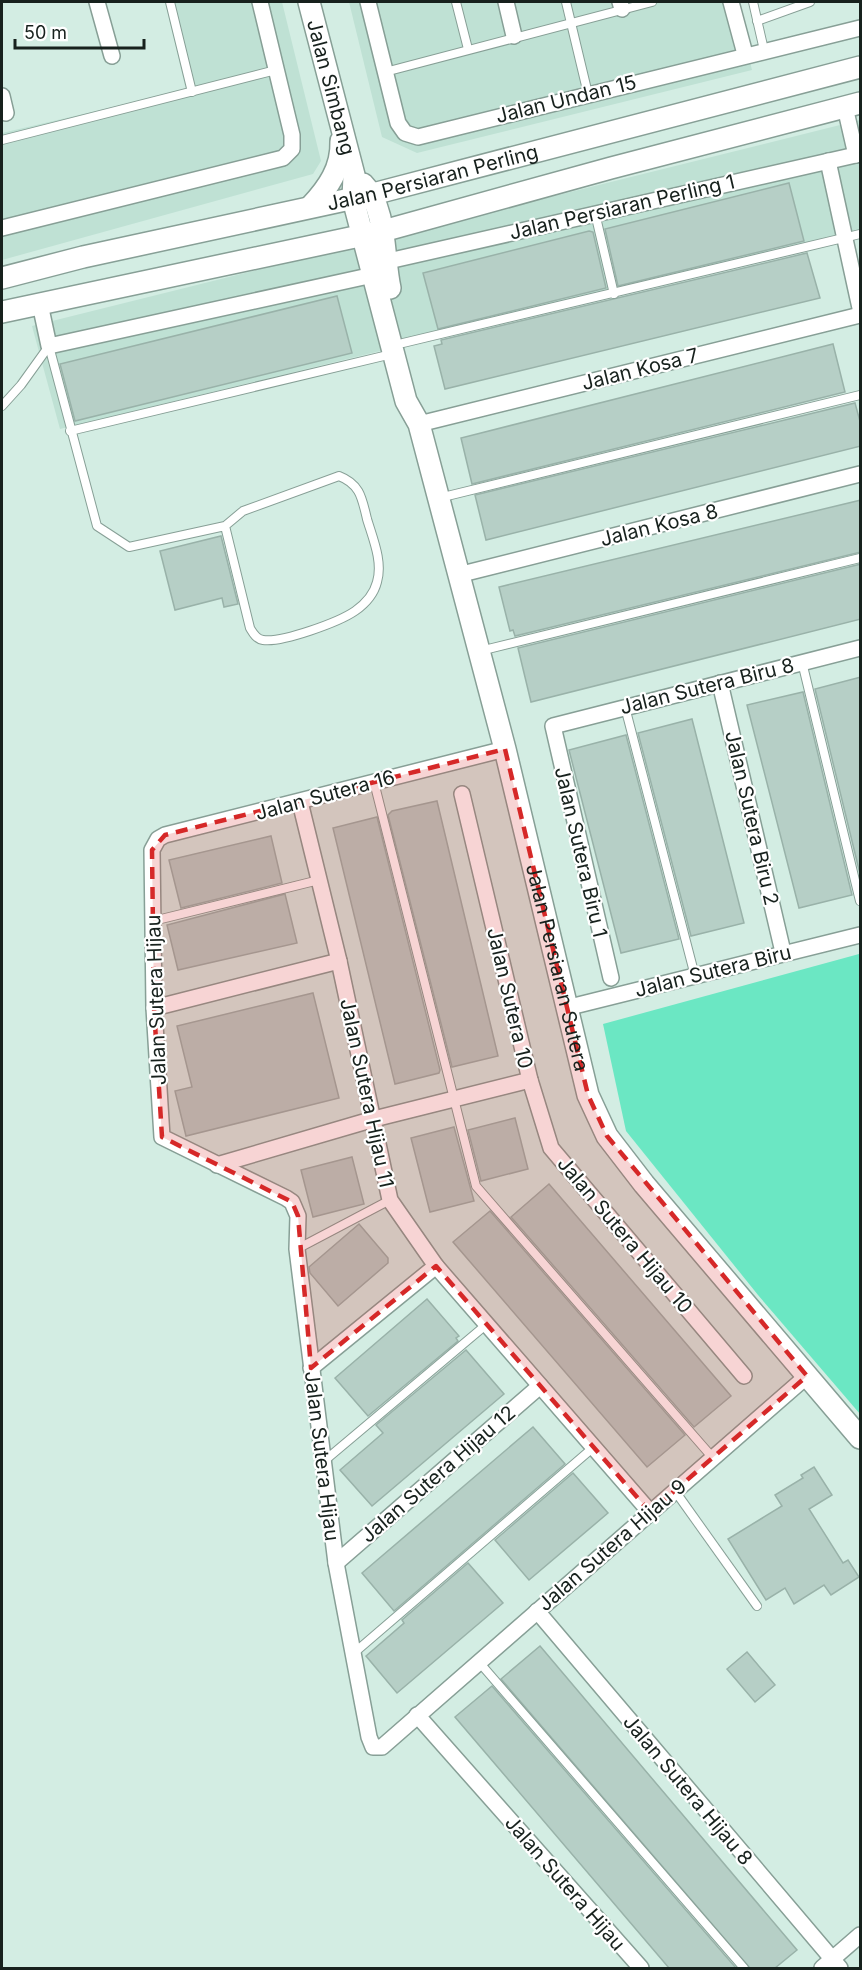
<svg xmlns="http://www.w3.org/2000/svg" width="862" height="1970" font-family="Inter,sans-serif">
<style>
.built{fill:#bfe1d4}
.green{fill:#6be7c3}
.building{fill:#b6cfc6;stroke:#99b2a9;stroke-width:1.5}
.lines{fill:none;stroke-linecap:round;stroke-linejoin:round}
.lane-casing{stroke:#879f96;stroke-width:10}
.street-casing{stroke:#879f96;stroke-width:18}
.secondary-casing{stroke:#879f96;stroke-width:24}
.lane{stroke:#fff;stroke-width:8}
.street{stroke:#fff;stroke-width:15}
.secondary{stroke:#fff;stroke-width:21}
.marked{fill:#d62828;fill-opacity:0.2;stroke:#d62828;stroke-width:4.5;stroke-dasharray:12 8;stroke-linejoin:round}
.labels{text-anchor:middle;dominant-baseline:central;stroke-width:4.5;stroke-linejoin:round;paint-order:stroke}
.street-label{font-size:20px;fill:#17211d;stroke:#fff}
</style>
<rect width="100%" height="100%" fill="#d3ede3"/>
<!-- built -->
<g class="built">
<polygon points="165,2 282,2 321,161 313,174 2,260 2,133 186,90"/>
<polygon points="349,2 735,2 752,70 417,153 382,137"/>
<polygon points="860,120 860,234 60,429 32,326"/>
</g>
<!-- green -->
<polygon class="green" points="859,954 860,958 860,1414 758,1295 626,1131 603,1024"/>
<!-- building -->
<g class="building">
<polygon points="789,183 804,241 618,286 605,229"/>
<polygon points="589,231 593,232 606,288 438,329 423,273"/>
<polygon points="807,253 820,298 445,389 434,346 442,344 441,340"/>
<polygon points="337,296 352,353 75,421 60,364"/>
<polygon points="833,344 845,392 472,484 461,438"/>
<polygon points="855,403 861,425 861,446 486,540 475,495"/>
<polygon points="861,500 861,552 515,636 513,630 510,631 499,587"/>
<polygon points="221,536 238,604 224,607 222,598 175,610 160,551"/>
<polygon points="861,564 861,619 531,702 518,648"/>
<polygon points="861,677 861,878 815,689"/>
<polygon points="803,692 852,895 799,908 747,705"/>
<polygon points="692,719 744,923 691,936 638,733"/>
<polygon points="626,735 679,939 621,953 569,750"/>
<polygon points="437,801 498,1056 452,1067 388,815 392,811"/>
<polygon points="377,817 440,1070 439,1073 395,1084 333,828"/>
<polygon points="271,836 282,883 181,908 169,860"/>
<polygon points="285,894 297,943 178,970 167,925"/>
<polygon points="313,993 339,1098 186,1136 175,1091 192,1087 177,1026"/>
<polygon points="515,1118 528,1169 481,1181 468,1130"/>
<polygon points="454,1127 474,1201 430,1212 411,1138"/>
<polygon points="352,1157 364,1204 313,1217 301,1170"/>
<polygon points="549,1184 731,1396 694,1427 511,1217"/>
<polygon points="490,1211 685,1435 647,1467 453,1242"/>
<polygon points="359,1224 388,1258 388,1263 338,1306 310,1273 309,1267"/>
<polygon points="427,1299 459,1336 456,1338 458,1341 368,1416 335,1378"/>
<polygon points="466,1350 504,1394 372,1506 340,1470 383,1433 376,1425"/>
<polygon points="533,1427 565,1464 394,1611 362,1573"/>
<polygon points="814,1467 832,1495 809,1509 843,1563 848,1560 859,1577 831,1595 824,1585 794,1604 785,1588 766,1600 728,1539 782,1506 775,1495 803,1478 801,1475"/>
<polygon points="573,1473 608,1513 529,1580 495,1540"/>
<polygon points="468,1563 503,1603 397,1693 366,1656 404,1623 402,1620"/>
<polygon points="540,1646 797,1950 775,1968 750,1968 501,1679"/>
<polygon points="747,1652 775,1685 755,1702 727,1669"/>
<polygon points="492,1686 736,1968 669,1968 455,1717"/>
</g>
<g class="lines">
<!-- lane casing -->
<g class="lane-casing">
<g id="lane">
<polyline points="170,2 192,92"/>
<polyline points="456,2 468,49"/>
<polyline points="566,2 588,94"/>
<polyline points="753,2 764,50"/>
<polyline points="757,21 810,2"/>
<polyline points="385,72 652,2"/>
<polyline points="2,140 276,70"/>
<polyline points="595,213 614,294"/>
<polyline points="403,343 860,234"/>
<path d="M49,346L97,526L129,547L225,526L243,511L339,476C360,484 362,498 367,519C373,539 383,562 377,582C374,594 365,604 355,611C339,622 282,643 263,640C256,639 253,633 250,628L225,526"/>
<polyline points="2,406 21,385 49,346"/>
<polyline points="70,431 392,354"/>
<polyline points="439,498 860,395"/>
<polyline points="480,651 860,558"/>
<polyline points="802,662 860,901"/>
<polyline points="625,707 695,976"/>
<polyline points="374,782 476,1186 713,1458"/>
<polyline points="153,921 319,880"/>
<polyline points="297,1249 390,1200"/>
<polyline points="323,1462 487,1324"/>
<polyline points="675,1491 757,1606"/>
<polyline points="354,1653 595,1446"/>
<polyline points="479,1662 744,1968"/>
</g>
</g>
<!-- street casing -->
<g class="street-casing">
<g id="street">
<polyline points="97,2 112,56"/>
<polyline points="368,2 398,123 405,133 418,137 860,28"/>
<polyline points="506,2 514,36"/>
<polyline points="620,2 622,9"/>
<polyline points="731,2 745,54"/>
<polyline points="2,96 6,113"/>
<polyline points="845,107 856,155"/>
<polyline points="828,161 860,308"/>
<polyline points="2,228 283,158 292,149 292,135 260,2"/>
<polyline points="384,262 860,154"/>
<polyline points="40,304 49,346 373,275"/>
<polyline points="419,424 860,315"/>
<polyline points="458,575 860,474"/>
<polyline points="720,683 783,952"/>
<polyline points="505,749 165,835 158,839 152,850 154,1008 162,1137 286,1198 292,1202 298,1216 297,1249 336,1563 369,1737 373,1747 382,1747 807,1376"/>
<polyline points="462,794 530,1080 551,1148 744,1376"/>
<polyline points="300,802 339,961 390,1200 436,1266 650,1512"/>
<polyline points="611,978 553,726 860,648"/>
<polyline points="154,1008 339,961"/>
<polyline points="566,1008 860,935"/>
<polyline points="217,1165 374,1119 530,1080"/>
<polyline points="311,1368 436,1266"/>
<polyline points="336,1563 540,1386"/>
<polyline points="537,1611 840,1968"/>
<polyline points="417,1715 641,1968"/>
<polyline points="822,1968 860,1935"/>
</g>
</g>
<!-- secondary casing -->
<g class="secondary-casing">
<g id="secondary">
<path id="s1" d="M309,2L354,175L353,199L406,401L419,424L505,749L588,1095L607,1136L644,1184L860,1438"/>
<path d="M363,184C387,208 383,256 390,288"/>
<path d="M311,206C328,188 342,168 341,141"/>
<path id="s2" d="M2,278L83,257L373,194L860,67"/>
<polyline points="2,312 383,231 611,168 860,103"/>
</g>
</g>
<!-- lane -->
<use href="#lane" class="lane"/>
<!-- street -->
<use href="#street" class="street"/>
<!-- secondary -->
<use href="#secondary" class="secondary"/>
</g>
<!-- marked area -->
<path class="marked" d="M505,749L588,1095L607,1136L807,1376L650,1512L436,1266L311,1368L298,1216L292,1202L162,1137L154,1008L152,850L165,835Z"/>
<g class="labels">
<!-- street labels -->
<g class="street-label">
<text stroke="none"><textPath href="#s1" startOffset="88">Jalan Simbang</textPath></text>
<text transform="translate(566 99) rotate(-14)">Jalan Undan 15</text>
<text stroke="none"><textPath href="#s2" startOffset="442">Jalan Persiaran Perling</textPath></text>
<text transform="translate(622 207) rotate(-13)">Jalan Persiaran Perling 1</text>
<text transform="translate(640 369) rotate(-14)">Jalan Kosa 7</text>
<text transform="translate(659 525) rotate(-14)">Jalan Kosa 8</text>
<text transform="translate(707 686) rotate(-14)">Jalan Sutera Biru 8</text>
<text transform="translate(325 795) rotate(-15)">Jalan Sutera 16</text>
<text transform="translate(752 818) rotate(77)">Jalan Sutera Biru 2</text>
<text transform="translate(581 852) rotate(77)">Jalan Sutera Biru 1</text>
<text stroke="none"><textPath href="#s1" startOffset="999">Jalan Persiaran Sutera</textPath></text>
<text transform="translate(713 971) rotate(-14)">Jalan Sutera Biru</text>
<text transform="translate(510 998) rotate(77)">Jalan Sutera 10</text>
<text transform="translate(156 1000) rotate(-92)">Jalan Sutera Hijau</text>
<text transform="translate(367 1093) rotate(78)">Jalan Sutera Hijau 11</text>
<text transform="translate(625 1235) rotate(50)">Jalan Sutera Hijau 10</text>
<text transform="translate(322 1456) rotate(83)">Jalan Sutera Hijau</text>
<text transform="translate(438 1474) rotate(-41)">Jalan Sutera Hijau 12</text>
<text transform="translate(612 1545) rotate(-41)">Jalan Sutera Hijau 9</text>
<text transform="translate(688 1790) rotate(50)">Jalan Sutera Hijau 8</text>
<text transform="translate(565 1883) rotate(49)">Jalan Sutera Hijau</text>
</g>
</g>
<!-- border -->
<rect width="862" height="1970" fill="none" stroke="#17211d" stroke-width="6"/>
<!-- scale -->
<path d="M15 39v9h129v-9" fill="none" stroke="#17211d" stroke-width="3"/>
<text x="24" y="39" font-size="18" fill="#17211d" stroke="#ffffff" stroke-width="4.5" paint-order="stroke">50 m</text>
</svg>
